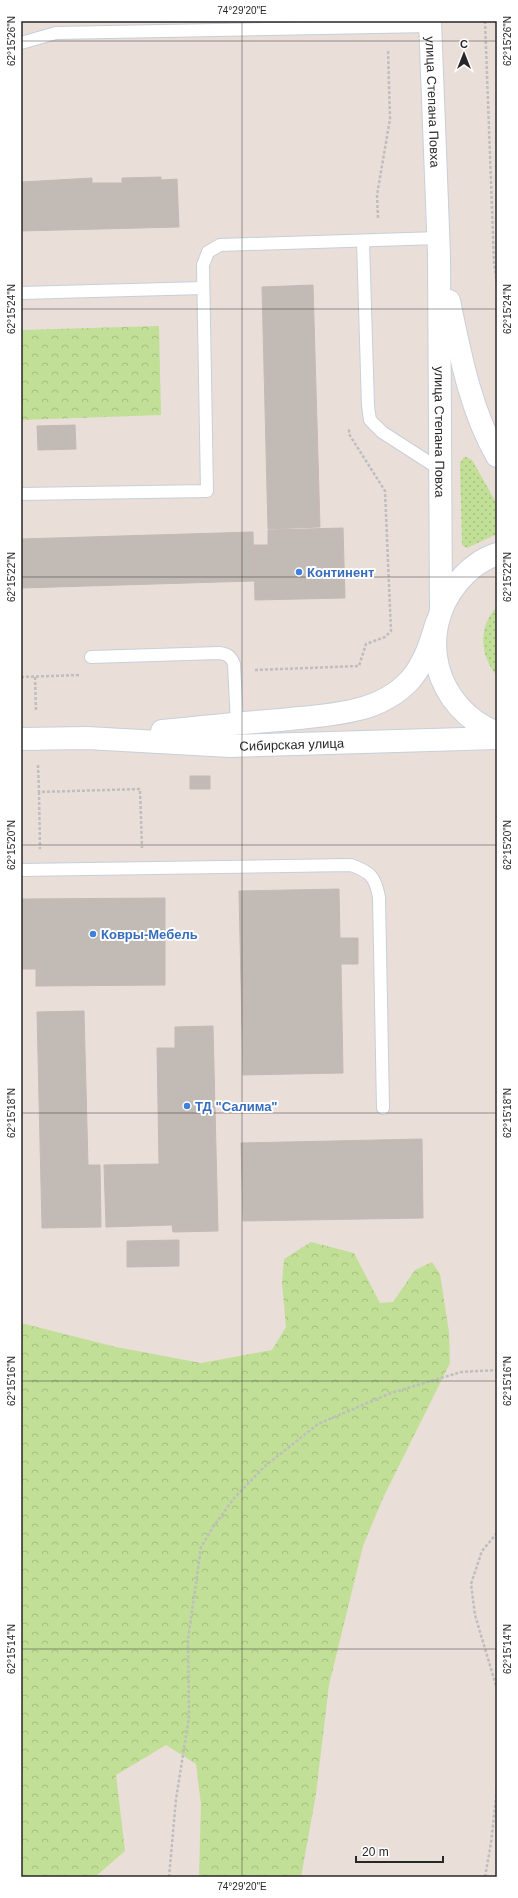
<svg xmlns="http://www.w3.org/2000/svg" width="518" height="1898" font-family="Arial,sans-serif">
<style>
.grass{fill:url(#grass-dots)}
.forest{fill:url(#forest-crowns)}
.building{fill:#c2bab5;stroke:#c5bab3}
.lines{fill:none;stroke-linecap:round;stroke-linejoin:round}
.lane-casing{stroke:#c7cfd9;stroke-width:14}
.secondary-casing{stroke:#c7cfd9;stroke-width:24}
.path{stroke:#bebebe;stroke-width:2.5;stroke-dasharray:3 2;stroke-linecap:butt}
.lane{stroke:#fff;stroke-width:12}
.secondary{stroke:#fff;stroke-width:22}
.ticks{fill:none;stroke:#272727;stroke-width:1;stroke-opacity:0.45}
.shop-dot{fill:#3f7fe0;stroke:#fff;stroke-width:1.5}
.labels{text-anchor:middle;dominant-baseline:central;stroke-width:4;stroke-linejoin:round;paint-order:stroke}
.street-label{font-size:13px;fill:#272727;stroke:#fff}
.shop-label{font-size:13px;font-weight:bold;fill:#366cbe;stroke:#fff;text-anchor:start}
.neatline{fill:none;stroke:#272727;stroke-width:1.5}
.ticks-label{font-size:10px;text-anchor:middle;fill:#272727}
</style>
<defs>
<pattern id="grass-dots" width="8" height="8" patternUnits="userSpaceOnUse"><rect width="8" height="8" fill="#c1df96"/><path d="M2 2h.1M6 6h.1" fill="none" stroke="#a6bf81" stroke-width="1.8" stroke-linecap="round"/></pattern>
<pattern id="forest-crowns" width="20" height="18" patternUnits="userSpaceOnUse"><rect width="20" height="18" fill="#c1df96"/><path d="M2 6a3 3 0 1 1 6 0M12 15a3 3 0 1 1 6 0" fill="none" stroke="#a6bf81"/></pattern>
</defs>
<rect width="100%" height="100%" fill="#eaded9"/>
<!-- grass -->
<g class="grass">
<polygon points="464,457 466,457 472,460 497,504 497,534 467,548 462,545 460,463"/>
<path d="M497,607V676C480,656 477,627 497,607Z"/>
</g>
<!-- forest -->
<g class="forest">
<polygon points="159,326 161,415 21,420 21,330"/>
<polygon points="311,1242 354,1253 380,1303 393,1302 415,1270 432,1262 440,1274 449,1332 450,1363 383,1498 363,1546 329,1685 316,1794 301,1877 199,1877 201,1804 196,1764 166,1745 116,1775 125,1851 95,1877 21,1877 21,1323 116,1347 201,1363 272,1350 286,1327 282,1283 284,1259"/>
</g>
<!-- building -->
<g class="building">
<polygon points="161,177 161,180 177,179 179,227 21,231 21,179 22,182 92,178 92,183 122,183 122,178"/>
<polygon points="313,285 320,527 268,529 262,287"/>
<polygon points="75,425 76,449 38,450 37,426"/>
<polygon points="343,528 345,598 255,600 254,545 268,545 268,530"/>
<polygon points="253,532 254,581 21,588 21,539"/>
<rect x="190" y="776" width="20" height="13"/>
<polygon points="339,889 340,938 358,938 358,964 341,964 343,1073 243,1075 239,891"/>
<polygon points="165,898 165,985 36,986 36,969 21,969 21,899"/>
<polygon points="84,1011 88,1165 100,1165 101,1227 42,1228 37,1012"/>
<polygon points="213,1026 218,1231 173,1232 172,1225 106,1227 104,1165 159,1164 157,1048 175,1048 175,1027"/>
<polygon points="422,1139 423,1218 243,1221 241,1143"/>
<polygon points="179,1240 179,1266 127,1267 127,1241"/>
</g>
<g class="lines">
<!-- lane casing -->
<g class="lane-casing">
<g id="lane">
<polyline points="21,43 56,33 430,26"/>
<polyline points="363,241 368,406 370,420 382,432 441,470"/>
<polyline points="21,293 203,288"/>
<polyline points="21,494 207,491 203,265 208,252 220,245 439,238"/>
<path d="M91,657L219,653C227,654 231,656 234,664L237,724"/>
<path d="M21,870L351,865C371,872 375,877 379,897L383,1108"/>
</g>
</g>
<!-- secondary casing -->
<g class="secondary-casing">
<g id="secondary">
<path id="s1" d="M430,21L439,255L441,609"/>
<path d="M449,301C460,353 470,409 497,456"/>
<path d="M497,554C482,559 468,570 458,582C415,634 435,708 497,733"/>
<path d="M162,731C201,727 241,723 280,720C306,717 333,716 359,709C377,705 398,694 411,679C425,662 431,642 437,622"/>
<path id="s2" d="M21,739L87,738L230,746L497,738"/>
</g>
</g>
<!-- path -->
<g class="path">
<polyline points="485,21 494,262 497,283"/>
<polyline points="378,218 377,195 390,119 388,49"/>
<polyline points="255,670 359,666 366,644 385,637 391,631 385,491 349,434 349,428"/>
<polyline points="21,677 80,675"/>
<polyline points="35,677 36,712"/>
<polyline points="38,765 39,792 140,789 142,848"/>
<polyline points="39,792 40,849"/>
<polyline points="497,1533 482,1551 471,1584 475,1615 497,1689"/>
<polyline points="169,1877 176,1799 189,1717 188,1640 201,1547 213,1527 235,1497 265,1466 318,1424 391,1393 461,1372 497,1370"/>
<polyline points="485,1877 491,1843 497,1789"/>
</g>
<!-- lane -->
<use href="#lane" class="lane"/>
<!-- secondary -->
<use href="#secondary" class="secondary"/>
</g>
<!-- ticks -->
<path class="ticks" d="M242,21V1877M21,41H497M21,309H497M21,577H497M21,845H497M21,1113H497M21,1381H497M21,1649H497"/>
<!-- markers -->
<g class="shop-dot">
<circle cx="299" cy="572" r="4"/>
<circle cx="93" cy="934" r="4"/>
<circle cx="187" cy="1106" r="4"/>
</g>
<g class="labels">
<!-- street labels -->
<g class="street-label">
<text stroke="none"><textPath href="#s1" startOffset="81">улица Степана Повха</textPath></text>
<text stroke="none"><textPath href="#s1" startOffset="411">улица Степана Повха</textPath></text>
<text stroke="none"><textPath href="#s2" startOffset="271">Сибирская улица</textPath></text>
</g>
<!-- shop labels -->
<g class="shop-label">
<text x="307" y="572">Континент</text>
<text x="101" y="934">Ковры-Мебель</text>
<text x="195" y="1106">ТД "Салима"</text>
</g>
</g>
<!-- border -->
<rect width="518" height="1898" fill="none" stroke="#ffffff" stroke-width="44"/>
<!-- north arrow -->
<g transform="translate(464 54)" stroke="#ffffff" stroke-width="3" paint-order="stroke">
<path d="M0-3L7 15L0 10L-7 15Z" fill="#272727"/>
<text y="-6" font-size="11" font-weight="bold" text-anchor="middle" fill="#272727">С</text>
</g>
<!-- scale -->
<path d="M356 1856v6h87v-6" fill="none" stroke="#272727" stroke-width="2"/>
<text x="362" y="1856" font-size="12" fill="#272727" stroke="#ffffff" stroke-width="3" paint-order="stroke">20 m</text>
<rect x="22" y="22" width="474" height="1854" class="neatline"/>
<g class="ticks-label">
<text x="242" y="14">74°29'20"E</text>
<text transform="translate(11 41) rotate(-90)" y="4">62°15'26"N</text>
<text transform="translate(507 41) rotate(-90)" y="4">62°15'26"N</text>
<text transform="translate(11 309) rotate(-90)" y="4">62°15'24"N</text>
<text transform="translate(507 309) rotate(-90)" y="4">62°15'24"N</text>
<text transform="translate(11 577) rotate(-90)" y="4">62°15'22"N</text>
<text transform="translate(507 577) rotate(-90)" y="4">62°15'22"N</text>
<text transform="translate(11 845) rotate(-90)" y="4">62°15'20"N</text>
<text transform="translate(507 845) rotate(-90)" y="4">62°15'20"N</text>
<text transform="translate(11 1113) rotate(-90)" y="4">62°15'18"N</text>
<text transform="translate(507 1113) rotate(-90)" y="4">62°15'18"N</text>
<text transform="translate(11 1381) rotate(-90)" y="4">62°15'16"N</text>
<text transform="translate(507 1381) rotate(-90)" y="4">62°15'16"N</text>
<text transform="translate(11 1649) rotate(-90)" y="4">62°15'14"N</text>
<text transform="translate(507 1649) rotate(-90)" y="4">62°15'14"N</text>
<text x="242" y="1890">74°29'20"E</text>
</g>
</svg>
